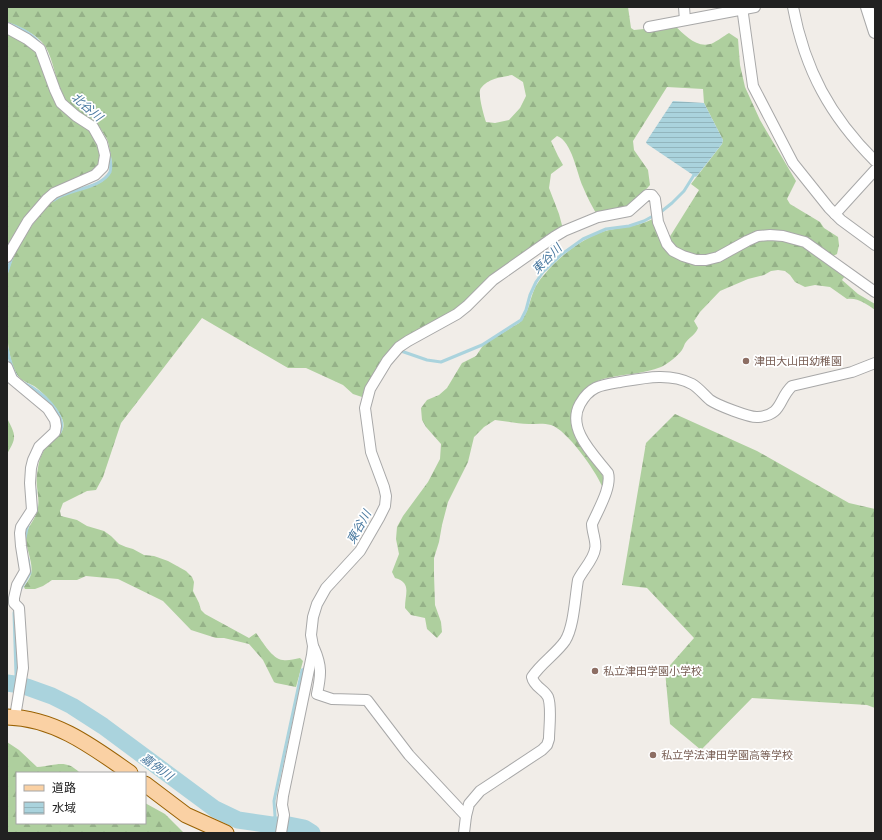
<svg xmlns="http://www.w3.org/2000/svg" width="882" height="840" font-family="'Work Sans','Noto Sans JP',sans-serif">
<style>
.forest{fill:url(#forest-firs);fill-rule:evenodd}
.water{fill:url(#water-rules)}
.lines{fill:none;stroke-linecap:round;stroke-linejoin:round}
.stream{stroke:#aad3dd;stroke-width:3}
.river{stroke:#aad3dd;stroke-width:17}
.minor-casing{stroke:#a8a8a8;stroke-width:12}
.tertiary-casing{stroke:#a8a8a8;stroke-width:14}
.primary-casing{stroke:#9a6204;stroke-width:17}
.minor{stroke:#fff;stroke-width:10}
.tertiary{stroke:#fff;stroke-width:12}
.primary{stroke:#fad1a4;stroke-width:15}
.education-dot{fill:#8d6e63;stroke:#fff;stroke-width:1.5}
.labels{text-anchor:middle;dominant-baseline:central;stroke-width:3.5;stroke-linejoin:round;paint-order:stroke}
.education-label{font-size:11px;fill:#785e54;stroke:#fff;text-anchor:start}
.water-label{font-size:12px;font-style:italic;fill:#48789f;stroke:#fff}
</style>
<defs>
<pattern id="forest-firs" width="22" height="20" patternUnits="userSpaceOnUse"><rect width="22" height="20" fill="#aecf9e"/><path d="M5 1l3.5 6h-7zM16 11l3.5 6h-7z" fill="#95b188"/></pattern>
<pattern id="water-rules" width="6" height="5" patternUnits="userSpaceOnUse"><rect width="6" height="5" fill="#aad3dd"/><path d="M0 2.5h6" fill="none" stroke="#92b5bd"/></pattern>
</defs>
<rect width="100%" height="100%" fill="#f1ede8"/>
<!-- forest -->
<g class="forest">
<path d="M7,7H628L631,28L634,30L675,26C684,34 696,48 710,44C713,44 724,36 729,33L738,39L740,65L745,87L760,120L796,181L787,199L790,204L820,222L824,228L838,237L839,245L837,254L833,256C818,247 803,232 784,232C779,232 772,236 767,237C736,248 693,273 669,238L699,190L691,184L722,144L723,140L704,103L703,89L667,87L633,141L634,150L648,170L650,185L628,209L597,215C592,206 587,197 583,187C577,174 572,141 557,136L551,141L558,156L563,165L551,174L549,188L559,214L563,229L464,306L417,333L365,388L362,397L353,394L343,385L306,368H288L202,318L121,423L103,477L96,490L87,491L63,503L60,511L61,516L77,520L87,526L104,531L111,536L119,544L126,547L133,549L144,555L154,556L168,561L186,571L192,577L194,582L193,591L199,603L201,610L205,614L249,638L256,633C263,642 272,659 283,660C288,661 294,659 300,658L303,661L296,687L276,683L274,682L263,660L249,644L224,638H216L191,630L163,601L118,579L86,576L77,580H52L43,586L35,589H25L24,587C26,583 30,579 31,574C34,563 25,548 26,535C28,526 35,520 37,511C41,500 35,486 37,475C38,467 39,459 43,452C48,441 67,436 63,421C60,410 43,392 34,386C29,383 22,381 19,377C3,358 6,298 8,273C12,253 38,212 55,200C73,186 118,192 111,157C110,151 109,144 107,139C104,135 101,128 97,124C87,115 71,110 64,97C55,82 54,60 45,46C37,34 21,27 7,22ZM512,75L523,82L526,96L520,108L509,120L495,123L486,122C484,116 477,92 481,88C488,78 502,77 512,75Z"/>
<polygon points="7,30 34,46 54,92 90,128 100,144 102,166 53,192 7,252"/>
<path d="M653,219C654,224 655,229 658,234C664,249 681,262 697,265C724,254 767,230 797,243C814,251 829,265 845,276L842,280L858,294L875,304V310C867,304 857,297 847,299L830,287L815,285L805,287L795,282L790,275L785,271L778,270L771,271L764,275L748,279L720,291L700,312L694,321L698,328C696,334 690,337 686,342C684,344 684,347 682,350C678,356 667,364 661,367C644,374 624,374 607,378C585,383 569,402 572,425C573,429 574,435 576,439C583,451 593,462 602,474L604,480L602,486C595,470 567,430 551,425C544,423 536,424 529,424C517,424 506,421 495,420L484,427L474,437L468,462L448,502L442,525L439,542L434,558V574L435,605L441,622L442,632L437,638L427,629L425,618L411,615L405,608C405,593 412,583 395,578L392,572L399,554L396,539L397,527L403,516L428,482L440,459L441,444L426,427L422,420L421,408L427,400L439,395L447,388L462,363L476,356L484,344L519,323C529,313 529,302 534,290C536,285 540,279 544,275C558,257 586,235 609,230C624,227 639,226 653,219Z"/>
<polygon points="675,414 757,451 849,503 875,509 875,708 867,705 752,698 701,750 670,724 665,671 694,638 647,588 622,585 646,443"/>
<path d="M7,418C16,436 17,437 7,454Z"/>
<path d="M7,742L19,750L37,767C56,766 65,758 80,773H17V823H145V803L165,814L184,833H7Z"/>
</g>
<!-- water -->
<polygon class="water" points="673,101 704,103 723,140 722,144 696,177 647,144 646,142"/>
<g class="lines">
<!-- stream -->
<g class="stream">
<path d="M9,24C27,30 42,40 48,58"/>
<path d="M54,200C68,189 101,189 110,172C112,166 110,159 109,153"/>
<polyline points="7,272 12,257"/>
<path d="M7,348C9,358 12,369 17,378C20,383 28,384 33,388C46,396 71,420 58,435"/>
<polyline points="401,351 427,360 441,362 482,345 521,320 526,310 530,295 536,282 543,272 562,254 583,239 606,229 629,226 644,221 662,211 672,203 684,191 694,175"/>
<polyline points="35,490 36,511"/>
<polyline points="25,538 27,528 29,522"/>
<polyline points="20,590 30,573 28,559"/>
<polyline points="14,684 16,675 14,613 15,609"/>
<polyline points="272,825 275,816 274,801 302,670 305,669 305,667"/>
</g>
<!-- river -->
<polyline class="river" points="7,683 14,684 27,687 52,696 72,706 103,726 215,809 238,820 272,825 289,825 304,828 312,833"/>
<!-- minor casing -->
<g class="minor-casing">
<g id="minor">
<polyline points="684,7 685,20"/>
<polyline points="742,7 753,86 793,163 829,208 841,220 875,245"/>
<path d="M793,7C805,70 830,116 875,161"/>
<polyline points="649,27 755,7"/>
<polyline points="7,28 27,39 40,49 55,90 61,103 76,116 93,127 102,143 105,155 103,167 95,175 54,193 47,199 28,221 7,257"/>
<polyline points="835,214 875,170"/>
<polyline points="7,367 12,379 48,409 55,420 56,426 55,432 39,447 33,460 31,468 30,483 32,510 21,527 20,533 21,546 25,571 17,585 14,598 14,603 19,608 23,668 15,717"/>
<path d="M314,648C322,666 321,675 317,694L332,699L367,700L409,755L466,816L464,833"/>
<path d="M466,816L469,804L480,791L542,750L547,745L549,739C549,728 552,707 548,697C544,689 534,687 532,677C541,663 556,654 565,641C574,627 575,597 578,580C582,571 594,559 595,549C597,543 592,532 592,524C598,510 612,487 608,473C594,455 566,429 580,404C590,386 601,385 620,382C643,378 670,372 692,384C699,388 704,395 710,400C717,405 750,418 758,417C783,415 778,399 792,386L852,372L875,363"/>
<polyline points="281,833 284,815 282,805 283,796 312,655 313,646 311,635 313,617 317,604 326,588 360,551 379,518 385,506 386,496 384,487 371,452 365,408 370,389 387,361 399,347 408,341 457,314 467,306 493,280 554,237 564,231 598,217 629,211 647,195 652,195 655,199 658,222 667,244 673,251 683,256 696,260 706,260 718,257 747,241 758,236 770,235 783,236 805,242 875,292"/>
</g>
</g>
<!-- tertiary casing -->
<g class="tertiary-casing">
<polyline id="tertiary" points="867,7 875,32"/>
</g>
<!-- primary casing -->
<g class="primary-casing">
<g id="primary">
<path d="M7,717C55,718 93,747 130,773"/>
<polyline points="145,784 186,815 226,833"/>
</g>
</g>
<!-- minor -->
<use href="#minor" class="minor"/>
<!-- tertiary -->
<use href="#tertiary" class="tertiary"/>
<!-- primary -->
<use href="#primary" class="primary"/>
</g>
<!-- markers -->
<g class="education-dot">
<circle cx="746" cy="361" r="4"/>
<circle cx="595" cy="671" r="4"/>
<circle cx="653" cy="755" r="4"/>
</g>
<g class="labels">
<!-- education labels -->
<g class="education-label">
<text x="754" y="361">津田大山田幼稚園</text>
<text x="603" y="671">私立津田学園小学校</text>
<text x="661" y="755">私立学法津田学園高等学校</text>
</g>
<!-- water labels -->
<g class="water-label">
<text transform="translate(87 107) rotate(41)">北谷川</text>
<text transform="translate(547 259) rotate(-45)">東谷川</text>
<text transform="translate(359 527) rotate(-61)">東谷川</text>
<text transform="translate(157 767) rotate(36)">嘉例川</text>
</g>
</g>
<!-- border -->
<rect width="882" height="840" fill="none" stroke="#212121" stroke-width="16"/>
<!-- legend -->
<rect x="16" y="772" width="130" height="52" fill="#ffffff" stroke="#a6a6a6"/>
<rect x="24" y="785" width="20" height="6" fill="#fad1a4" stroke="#a6a6a6"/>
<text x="52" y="792" font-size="12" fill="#212121">道路</text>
<rect x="24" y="802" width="20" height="12" fill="url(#water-rules)" stroke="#a6a6a6"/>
<text x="52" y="812" font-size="12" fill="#212121">水域</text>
</svg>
